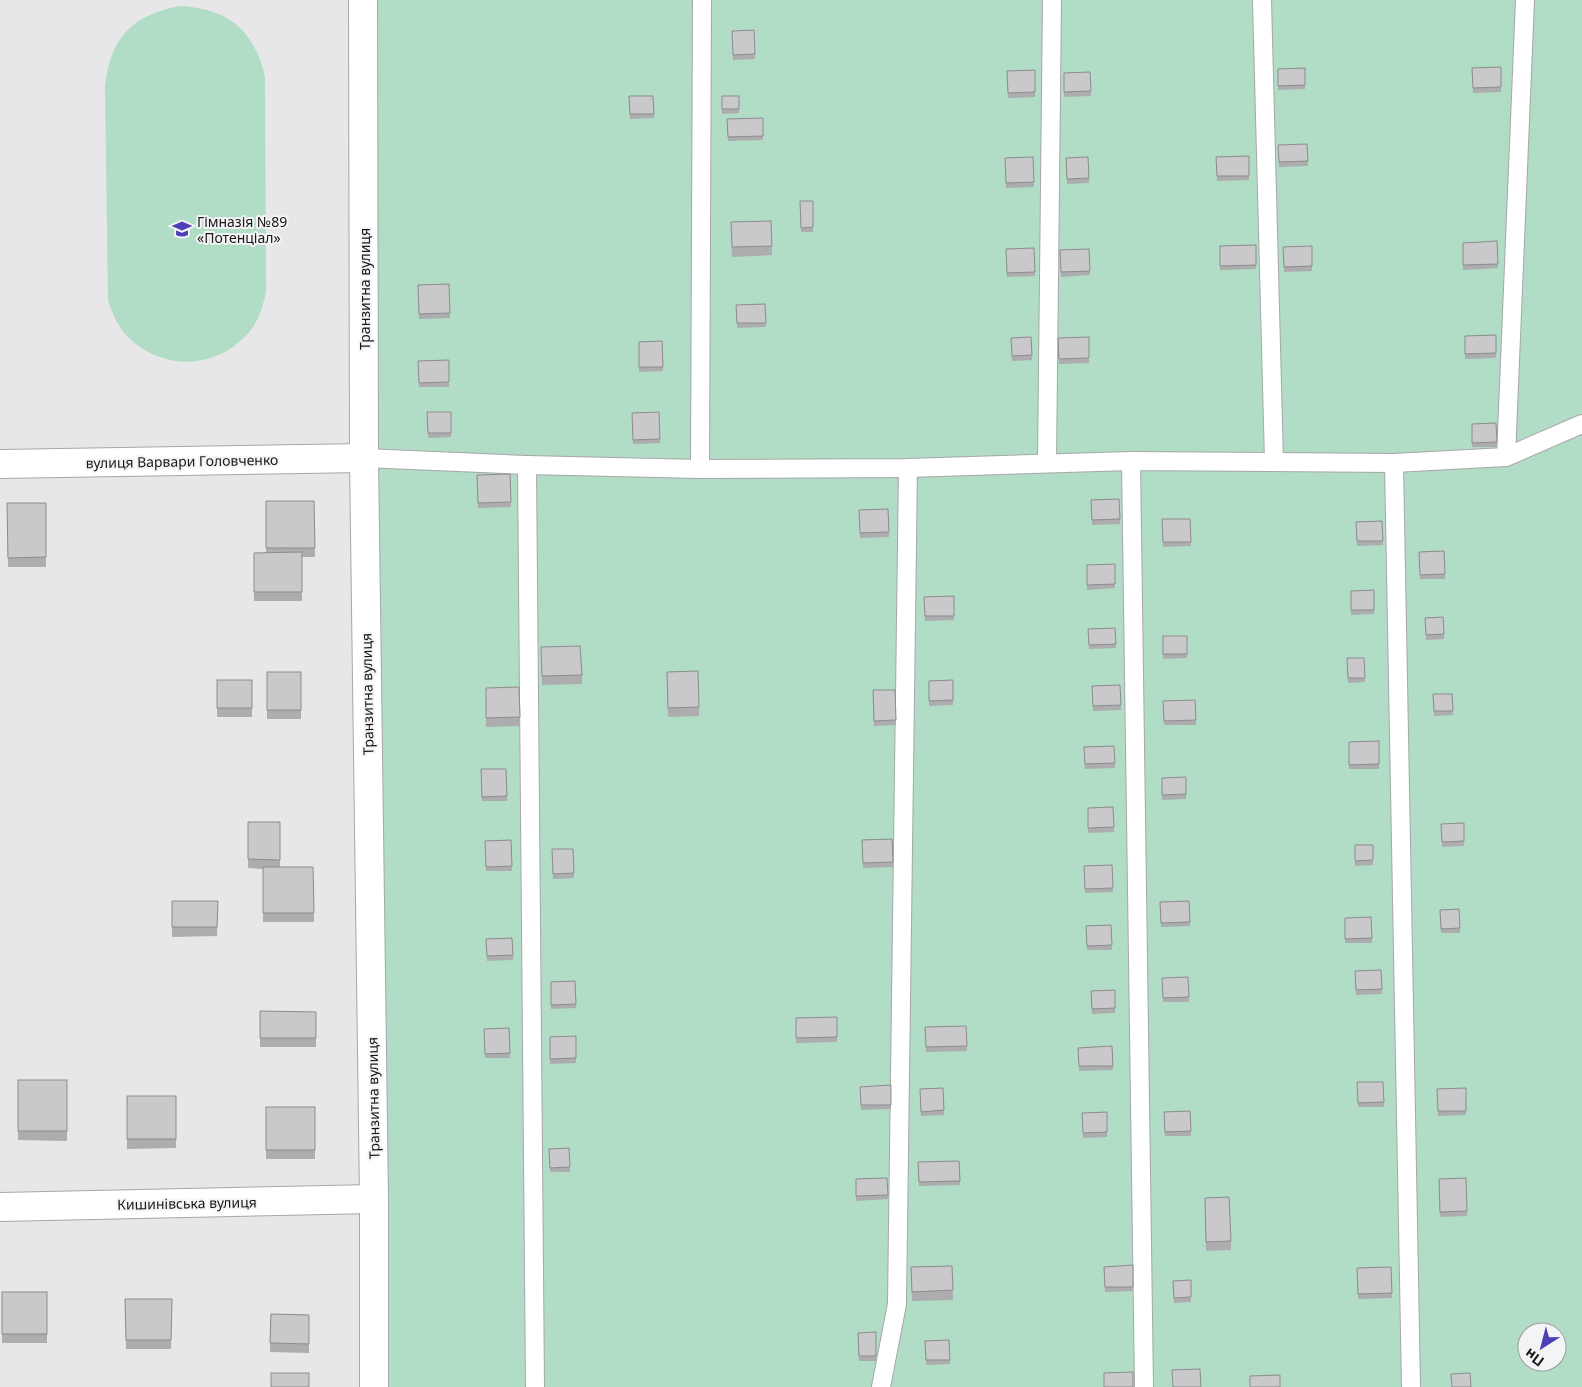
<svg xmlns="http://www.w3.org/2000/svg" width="1582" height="1387" font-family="'Noto Sans',sans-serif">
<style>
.green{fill:#b1dcc5;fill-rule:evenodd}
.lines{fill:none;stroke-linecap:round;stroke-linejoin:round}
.service-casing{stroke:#a7a7a9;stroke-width:20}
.minor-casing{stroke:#a7a7a9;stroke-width:30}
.service{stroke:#fff;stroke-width:18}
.minor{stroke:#fff;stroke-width:28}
.wall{fill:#adacae}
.building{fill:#c9c8ca;stroke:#8d8c8d}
.labels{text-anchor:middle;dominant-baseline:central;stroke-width:4;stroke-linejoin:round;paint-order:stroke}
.poi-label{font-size:14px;fill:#171718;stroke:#f4f4f6;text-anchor:start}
.street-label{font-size:14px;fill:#171718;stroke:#f4f4f6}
</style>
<rect width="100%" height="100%" fill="#e7e7e9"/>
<!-- green -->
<g class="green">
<path d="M363,0H1582V1387H372ZM1527,1332H1557V1362H1527Z"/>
<path d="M180,6C229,9 254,30 265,77L266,292C263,306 259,320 250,331C219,369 164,372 129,338C118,328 113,314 108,301L105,86C111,37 132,15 180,6Z"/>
</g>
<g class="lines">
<!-- service casing -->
<g class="service-casing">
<g id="service">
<polyline points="1262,0 1274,462"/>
<polyline points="1506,457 1525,0"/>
<polyline points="364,458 527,465 700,469 908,468 1131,461 1394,463 1411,1387"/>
<polyline points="1131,461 1144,1387"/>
<polyline points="1047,463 1052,0"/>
<polyline points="1394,463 1506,457 1582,424"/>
<polyline points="527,465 535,1387"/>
<polyline points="700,469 702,0"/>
<polyline points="881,1387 897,1304 908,468"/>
</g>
</g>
<!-- minor casing -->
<g class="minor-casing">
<g id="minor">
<polyline points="363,0 364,458 374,1199 374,1387"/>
<polyline points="0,464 364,458"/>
<polyline points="0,1207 374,1199"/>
</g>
</g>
<!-- service -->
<use href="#service" class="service"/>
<!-- minor -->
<use href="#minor" class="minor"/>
</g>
<!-- wall -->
<g class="wall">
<polygon points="754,30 755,59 733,60 732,31"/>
<polygon points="1501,67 1501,92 1473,93 1472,68"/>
<polygon points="1305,68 1305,89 1278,90 1278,69"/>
<polygon points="1035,70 1035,97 1008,98 1007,71"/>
<polygon points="1090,72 1091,96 1064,97 1064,73"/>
<polygon points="629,96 653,96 654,118 630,119"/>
<polygon points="722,96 739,96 739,113 722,114"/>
<polygon points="763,118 763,140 728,141 727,119"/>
<polygon points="1307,144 1308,166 1279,167 1278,145"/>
<polygon points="1249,156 1249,180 1217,181 1216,157"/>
<polygon points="1033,157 1034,187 1006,188 1005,158"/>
<polygon points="1088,157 1089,183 1067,184 1066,158"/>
<polygon points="800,201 813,201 813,232 801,232"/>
<polygon points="771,221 772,255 732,257 731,222"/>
<polygon points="1497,241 1498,268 1463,270 1463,243"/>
<polygon points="1256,245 1256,269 1220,270 1220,246"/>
<polygon points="1312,246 1312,271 1284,272 1283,247"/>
<polygon points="1034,248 1035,276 1007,277 1006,249"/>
<polygon points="1089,249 1090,275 1061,277 1060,250"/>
<polygon points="449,284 450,318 419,319 418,285"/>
<polygon points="765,304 766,327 737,328 736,305"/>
<polygon points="1496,335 1496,358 1465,359 1465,336"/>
<polygon points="1031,337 1032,360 1012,361 1011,338"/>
<polygon points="1089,337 1089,363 1059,364 1058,338"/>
<polygon points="662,341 663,371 639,372 639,342"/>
<polygon points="449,360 449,387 419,387 418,361"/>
<polygon points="427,412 451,412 451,437 428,438"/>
<polygon points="632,413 660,439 660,443 633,444"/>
<polygon points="1496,423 1497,447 1472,447 1472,424"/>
<polygon points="510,474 511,507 478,508 477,475"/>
<polygon points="1119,499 1120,524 1092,525 1091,500"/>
<polygon points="266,501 314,501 315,557 302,557 302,601 254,601 254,553 266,553"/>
<polygon points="7,503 46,503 46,567 8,567"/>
<polygon points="888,509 889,537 860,538 859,510"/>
<polygon points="1162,519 1190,519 1191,546 1163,547"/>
<polygon points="1382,521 1383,545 1357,546 1356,522"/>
<polygon points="1444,551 1445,579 1420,579 1419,552"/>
<polygon points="1115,564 1115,588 1087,590 1087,565"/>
<polygon points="1374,590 1374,614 1351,615 1351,591"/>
<polygon points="954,596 954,620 925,621 924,597"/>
<polygon points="1443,617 1444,639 1426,640 1425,618"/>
<polygon points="1115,628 1116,648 1089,649 1088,629"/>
<polygon points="1163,636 1187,636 1187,658 1163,659"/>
<polygon points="541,647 582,675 582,684 542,685"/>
<polygon points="1347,658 1364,658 1365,682 1348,683"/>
<rect x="267" y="672" width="34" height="47"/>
<polygon points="667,672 699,707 699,716 668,717"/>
<rect x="217" y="680" width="35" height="37"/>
<polygon points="953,680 953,705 929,706 929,681"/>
<polygon points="1120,685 1121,710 1093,711 1092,686"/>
<polygon points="519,687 520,726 486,727 486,688"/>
<polygon points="873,690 895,690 896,725 874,726"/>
<polygon points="1433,694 1452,694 1453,715 1434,716"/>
<polygon points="1195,700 1196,725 1164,725 1163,701"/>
<polygon points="1379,741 1379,769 1349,769 1349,742"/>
<polygon points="1114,746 1115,768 1085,769 1084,747"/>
<polygon points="481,769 506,769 507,801 482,801"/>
<polygon points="1186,777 1186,799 1162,800 1162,778"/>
<polygon points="1113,807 1114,832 1088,833 1088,808"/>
<polygon points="248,822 280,822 280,867 313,867 314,922 263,922 263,869 248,868"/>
<polygon points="1464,823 1464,846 1442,847 1441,824"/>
<polygon points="892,839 893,867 863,868 862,840"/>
<polygon points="511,840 512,871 486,871 485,841"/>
<polygon points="1355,845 1373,845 1373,865 1355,866"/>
<polygon points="552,849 573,849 574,878 553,879"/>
<polygon points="1112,865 1113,892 1085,893 1084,866"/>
<polygon points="172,901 218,901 217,936 172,937"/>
<polygon points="1189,901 1190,926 1161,927 1160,902"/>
<polygon points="1459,909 1460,933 1441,933 1440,910"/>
<polygon points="1371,917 1372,943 1345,943 1345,918"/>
<polygon points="1111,925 1112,950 1087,950 1086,926"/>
<polygon points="512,938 513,960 487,961 486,939"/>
<polygon points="1381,970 1382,994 1356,995 1355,971"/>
<polygon points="1188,977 1189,1002 1163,1002 1162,978"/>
<polygon points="575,981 576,1008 551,1009 551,982"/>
<polygon points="1115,990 1115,1013 1092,1014 1091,991"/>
<polygon points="260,1011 316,1012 316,1047 260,1047"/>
<polygon points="837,1017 837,1042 796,1043 796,1018"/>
<polygon points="966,1026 967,1051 926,1052 925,1027"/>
<polygon points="509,1028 510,1058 485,1058 484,1029"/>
<polygon points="576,1036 576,1063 550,1064 550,1037"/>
<polygon points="1112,1046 1113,1070 1079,1071 1078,1048"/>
<polygon points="18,1080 67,1080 67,1141 18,1140"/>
<polygon points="1357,1082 1383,1082 1384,1107 1358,1107"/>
<polygon points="891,1085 891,1109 861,1110 860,1087"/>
<polygon points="943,1088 944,1115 921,1116 920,1089"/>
<polygon points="1466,1088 1466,1115 1438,1116 1437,1089"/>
<polygon points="127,1096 176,1096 176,1148 127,1149"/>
<rect x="266" y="1107" width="49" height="52"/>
<polygon points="1190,1111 1191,1136 1165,1136 1164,1112"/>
<polygon points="1107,1112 1107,1137 1083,1138 1082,1113"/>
<polygon points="569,1148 570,1172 550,1172 549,1149"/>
<polygon points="959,1161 960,1185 919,1186 918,1162"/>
<polygon points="887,1178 888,1199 856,1201 856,1179"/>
<polygon points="1466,1178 1467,1216 1440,1217 1439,1179"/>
<polygon points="1205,1198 1231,1241 1231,1250 1206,1251"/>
<polygon points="1133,1265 1133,1291 1105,1292 1104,1267"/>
<polygon points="952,1266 953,1300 912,1301 911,1267"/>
<polygon points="1391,1267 1392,1298 1358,1299 1357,1268"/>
<polygon points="1191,1280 1191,1302 1174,1303 1173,1281"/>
<rect x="2" y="1292" width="45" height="51"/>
<polygon points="125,1299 172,1299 171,1349 126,1349"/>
<polygon points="271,1314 309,1315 309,1353 270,1352"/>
<polygon points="876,1332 876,1361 859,1361 858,1333"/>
<polygon points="949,1340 950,1364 926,1365 925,1341"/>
</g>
<!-- building -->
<g class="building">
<polygon points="754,30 755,54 733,55 732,31"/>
<polygon points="1501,67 1501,87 1473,88 1472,68"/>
<polygon points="1305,68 1305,85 1278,86 1278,69"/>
<polygon points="1035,70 1035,92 1008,93 1007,71"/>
<polygon points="1090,72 1091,91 1064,92 1064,73"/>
<polygon points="629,96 653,96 654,114 630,114"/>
<rect x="722" y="96" width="17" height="13"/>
<polygon points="763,118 763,136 728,137 727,119"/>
<polygon points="1307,144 1308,161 1279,162 1278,145"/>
<polygon points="1249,156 1249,176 1217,176 1216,157"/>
<polygon points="1033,157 1034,182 1006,183 1005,158"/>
<polygon points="1088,157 1089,178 1067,179 1066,158"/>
<polygon points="800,201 813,201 813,227 801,228"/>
<polygon points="771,221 772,246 732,247 731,222"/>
<polygon points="1497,241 1498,264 1463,265 1463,243"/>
<polygon points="1256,245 1256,265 1220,266 1220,246"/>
<polygon points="1312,246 1312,266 1284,267 1283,247"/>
<polygon points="1034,248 1035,272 1007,273 1006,249"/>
<polygon points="1089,249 1090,271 1061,272 1060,250"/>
<polygon points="449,284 450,313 419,314 418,285"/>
<polygon points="765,304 766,323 737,323 736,305"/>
<polygon points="1496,335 1496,353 1465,354 1465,336"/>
<polygon points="1031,337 1032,355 1012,356 1011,338"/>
<polygon points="1089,337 1089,358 1059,359 1058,338"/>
<polygon points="662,341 663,367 639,367 639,342"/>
<polygon points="449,360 449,382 419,383 418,361"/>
<polygon points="427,412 451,412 451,433 428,433"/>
<polygon points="659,412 660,439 633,440 632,413"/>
<polygon points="1496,423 1497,442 1472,443 1472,424"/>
<polygon points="510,474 511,502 478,503 477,475"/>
<polygon points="1119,499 1120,519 1092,520 1091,500"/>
<polygon points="266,501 314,501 315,548 266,548"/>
<polygon points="7,503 46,503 46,557 8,558"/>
<polygon points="888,509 889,532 860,533 859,510"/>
<polygon points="1162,519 1190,519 1191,542 1163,542"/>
<polygon points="1382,521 1383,541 1357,541 1356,522"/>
<polygon points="1444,551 1445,574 1420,575 1419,552"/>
<polygon points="302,552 302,592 254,592 254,553"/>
<polygon points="1115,564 1115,584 1087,585 1087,565"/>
<polygon points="1374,590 1374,610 1351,610 1351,591"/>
<polygon points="954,596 954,616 925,616 924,597"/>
<polygon points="1443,617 1444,634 1426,635 1425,618"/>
<polygon points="1115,628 1116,644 1089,645 1088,629"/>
<rect x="1163" y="636" width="24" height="18"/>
<polygon points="580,646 582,675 542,676 541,647"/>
<polygon points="1347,658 1364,658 1365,678 1348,678"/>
<polygon points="698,671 699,707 668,708 667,672"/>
<rect x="267" y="672" width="34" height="38"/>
<rect x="217" y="680" width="35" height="28"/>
<polygon points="953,680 953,700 929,701 929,681"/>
<polygon points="1120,685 1121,705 1093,706 1092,686"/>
<polygon points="519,687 520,717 486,718 486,688"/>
<polygon points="873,690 895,690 896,720 874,721"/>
<polygon points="1433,694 1452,694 1453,711 1434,711"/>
<polygon points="1195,700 1196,720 1164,721 1163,701"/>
<polygon points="1379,741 1379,764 1349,765 1349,742"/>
<polygon points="1114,746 1115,763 1085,764 1084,747"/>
<polygon points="481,769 506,769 507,796 482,797"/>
<polygon points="1186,777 1186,794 1162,795 1162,778"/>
<polygon points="1113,807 1114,827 1088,828 1088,808"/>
<polygon points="248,822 280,822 280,860 248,859"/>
<polygon points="1464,823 1464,841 1442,842 1441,824"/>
<polygon points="892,839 893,862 863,863 862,840"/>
<polygon points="511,840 512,866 486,867 485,841"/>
<polygon points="1355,845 1373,845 1373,860 1355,861"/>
<polygon points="552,849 573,849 574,873 553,874"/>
<polygon points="1112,865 1113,888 1085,889 1084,866"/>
<polygon points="263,867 313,867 314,913 263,913"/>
<polygon points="172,901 218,901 217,927 172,927"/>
<polygon points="1189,901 1190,922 1161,923 1160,902"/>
<polygon points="1459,909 1460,928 1441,929 1440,910"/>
<polygon points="1371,917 1372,938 1345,939 1345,918"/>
<polygon points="1111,925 1112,945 1087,946 1086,926"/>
<polygon points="512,938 513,955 487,956 486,939"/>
<polygon points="1381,970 1382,989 1356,990 1355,971"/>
<polygon points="1188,977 1189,997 1163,998 1162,978"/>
<polygon points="575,981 576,1004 551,1005 551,982"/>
<polygon points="1115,990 1115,1008 1092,1009 1091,991"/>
<polygon points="260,1011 316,1012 316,1038 260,1038"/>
<polygon points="837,1017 837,1037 796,1038 796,1018"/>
<polygon points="966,1026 967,1046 926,1047 925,1027"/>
<polygon points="509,1028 510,1053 485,1054 484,1029"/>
<polygon points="576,1036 576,1058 550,1059 550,1037"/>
<polygon points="1112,1046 1113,1066 1079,1066 1078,1048"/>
<rect x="18" y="1080" width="49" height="51"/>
<polygon points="1357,1082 1383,1082 1384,1102 1358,1103"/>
<polygon points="891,1085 891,1105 861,1105 860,1087"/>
<polygon points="943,1088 944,1110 921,1112 920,1089"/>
<polygon points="1466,1088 1466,1111 1438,1111 1437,1089"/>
<rect x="127" y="1096" width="49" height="43"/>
<rect x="266" y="1107" width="49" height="43"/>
<polygon points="1190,1111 1191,1131 1165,1132 1164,1112"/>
<polygon points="1107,1112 1107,1132 1083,1133 1082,1113"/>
<polygon points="569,1148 570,1167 550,1168 549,1149"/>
<polygon points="959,1161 960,1181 919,1182 918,1162"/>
<polygon points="887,1178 888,1195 856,1196 856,1179"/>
<polygon points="1466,1178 1467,1211 1440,1212 1439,1179"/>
<polygon points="1229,1197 1231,1241 1206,1242 1205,1198"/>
<polygon points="1133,1265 1133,1287 1105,1287 1104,1267"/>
<polygon points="952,1266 953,1290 912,1292 911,1267"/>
<polygon points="1391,1267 1392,1293 1358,1294 1357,1268"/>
<polygon points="1191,1280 1191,1297 1174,1298 1173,1281"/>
<rect x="2" y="1292" width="45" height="42"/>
<polygon points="125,1299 172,1299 171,1340 126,1340"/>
<polygon points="271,1314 309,1315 309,1344 270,1343"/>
<polygon points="876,1332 876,1356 859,1356 858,1333"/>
<polygon points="949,1340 950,1360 926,1360 925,1341"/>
<polygon points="1200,1369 1201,1387 1173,1387 1172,1370"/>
<polygon points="1133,1372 1133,1387 1104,1387 1104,1373"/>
<rect x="271" y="1373" width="38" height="14"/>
<polygon points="1470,1373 1471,1387 1452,1387 1451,1374"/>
<polygon points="1280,1375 1280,1387 1250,1387 1250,1376"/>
</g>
<!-- icons -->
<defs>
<g id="school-bare" transform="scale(1.5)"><path d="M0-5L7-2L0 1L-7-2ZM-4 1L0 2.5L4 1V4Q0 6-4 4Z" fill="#4f40b7" stroke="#f4f4f6" stroke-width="2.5" paint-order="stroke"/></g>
</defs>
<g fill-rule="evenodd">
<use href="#school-bare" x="182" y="229"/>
</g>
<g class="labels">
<!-- poi labels -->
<g class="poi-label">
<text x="197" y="221">Гімназія №89<tspan x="197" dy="16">«Потенціал»</tspan></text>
</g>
<!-- street labels -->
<g class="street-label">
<text transform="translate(364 289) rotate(-90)">Транзитна вулиця</text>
<text transform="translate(182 461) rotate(-1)">вулиця Варвари Головченко</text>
<text transform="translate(367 694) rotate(-91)">Транзитна вулиця</text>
<text transform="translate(373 1098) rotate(-91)">Транзитна вулиця</text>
<text transform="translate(187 1203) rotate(-1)">Кишинівська вулиця</text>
</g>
</g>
<!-- north arrow -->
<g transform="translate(1542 1347) rotate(216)"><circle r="24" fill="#f4f4f6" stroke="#9c9c9d"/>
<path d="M0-4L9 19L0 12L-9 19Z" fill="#4f40b7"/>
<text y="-8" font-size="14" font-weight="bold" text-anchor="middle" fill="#171718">Пн</text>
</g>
</svg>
